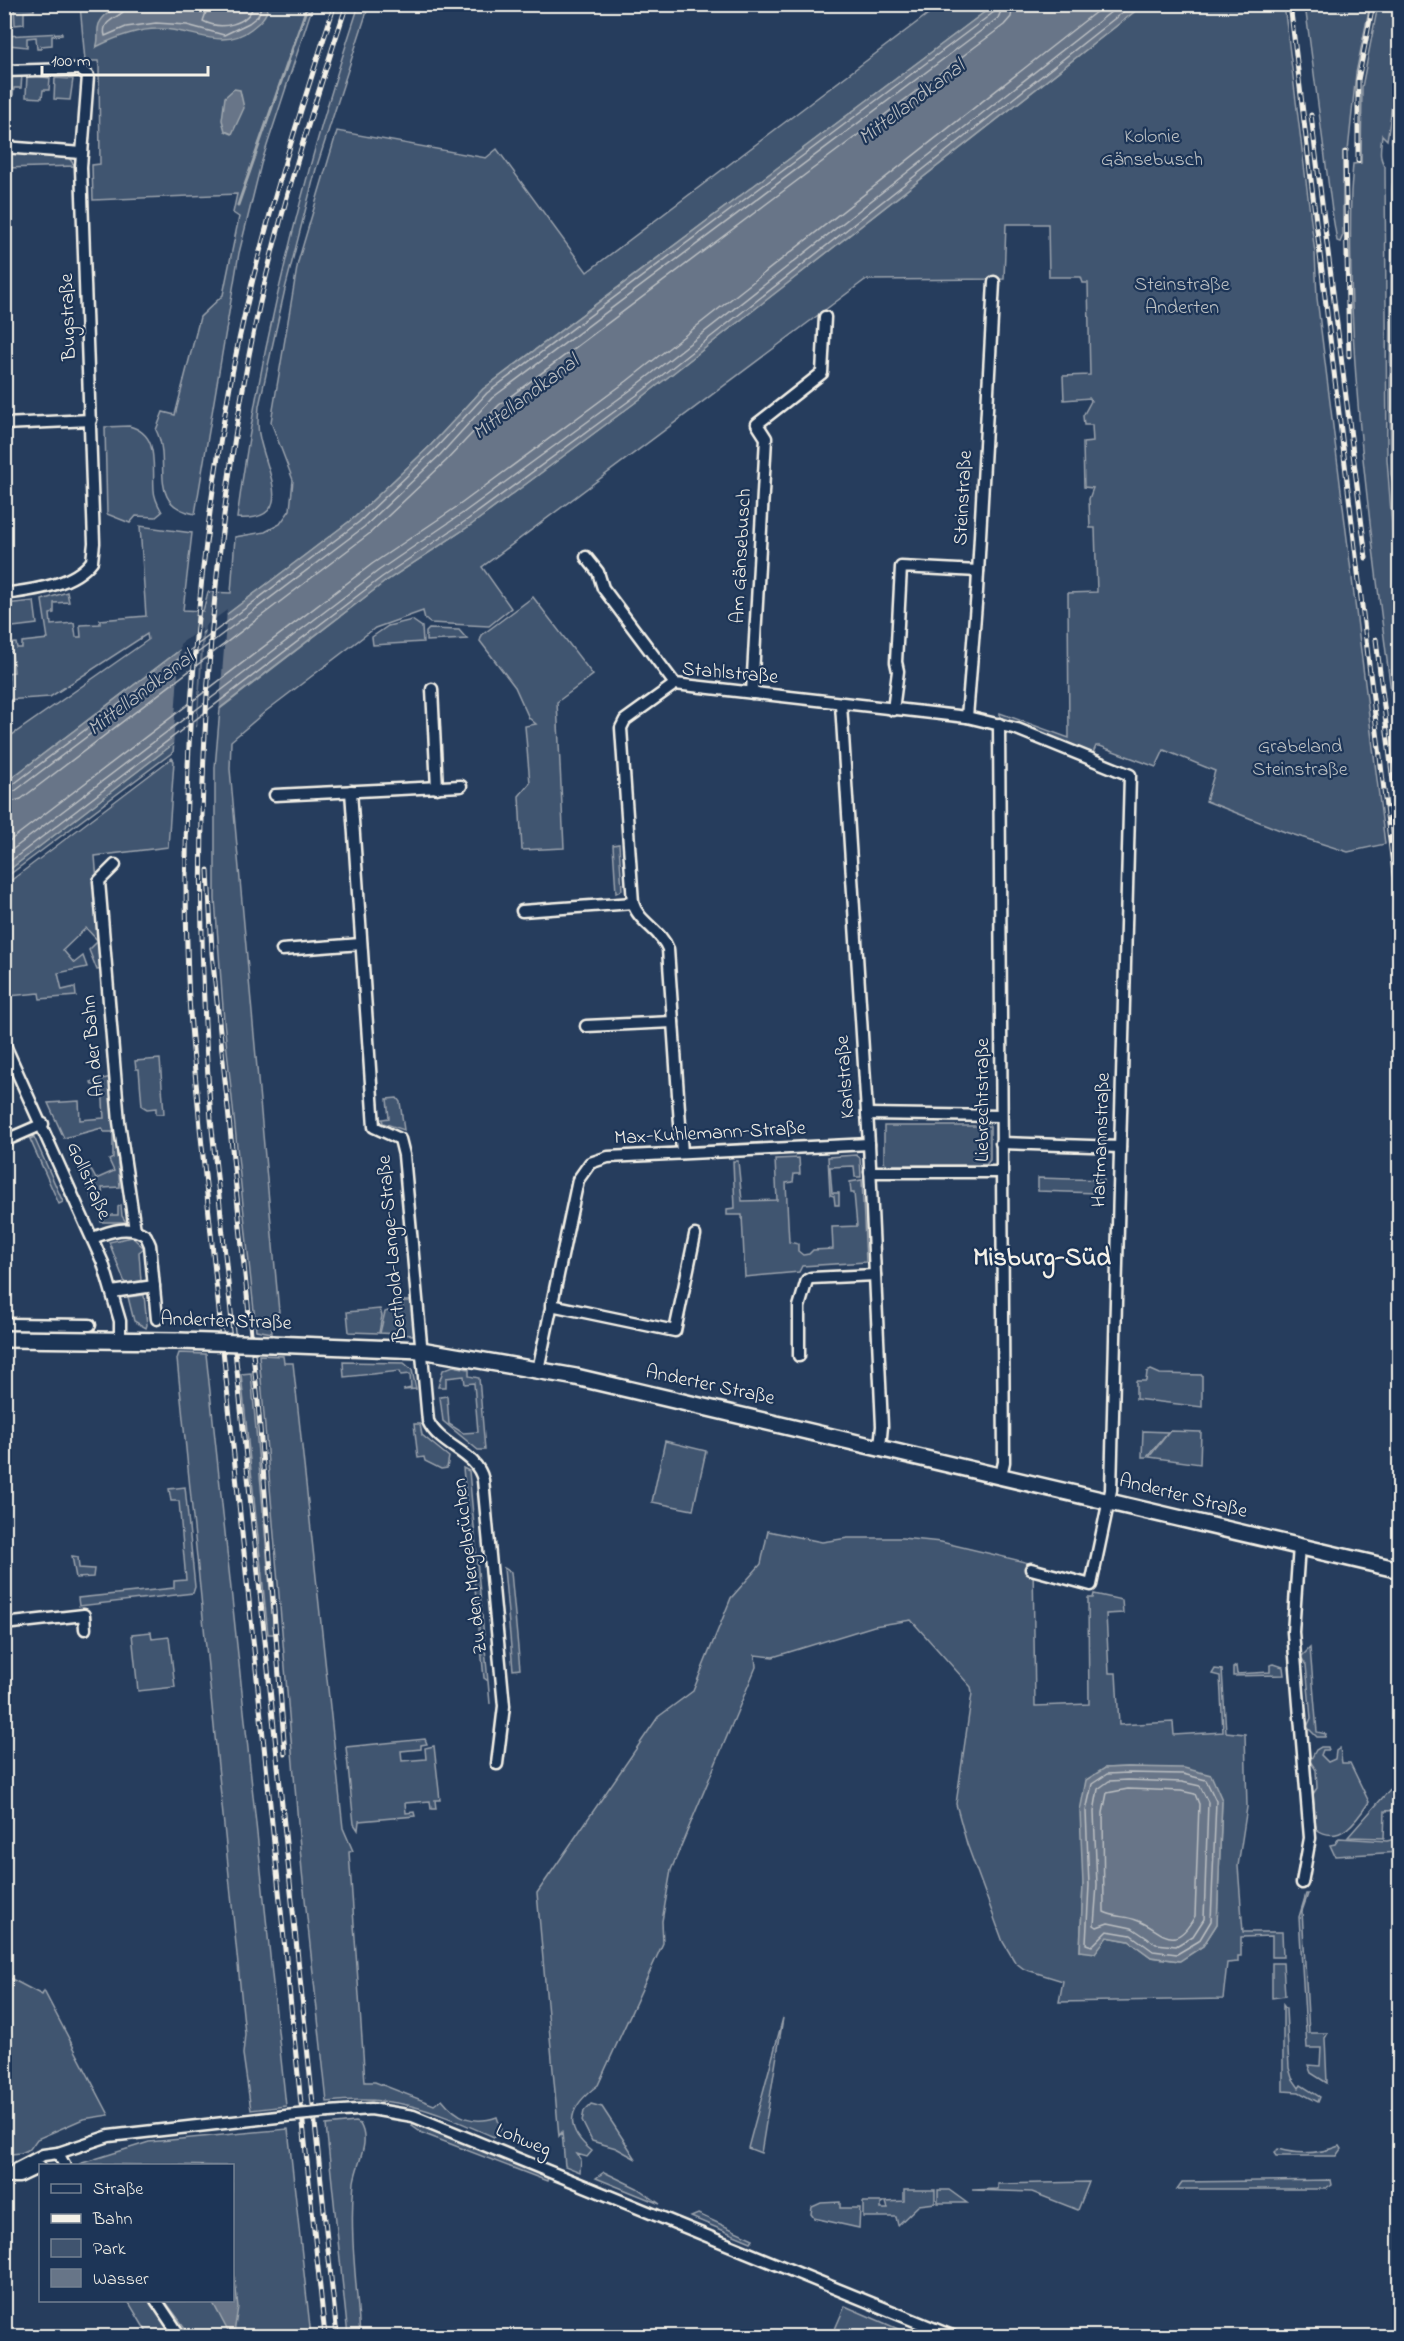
<svg xmlns="http://www.w3.org/2000/svg" width="1404" height="2341" font-family="'Indie Flower',sans-serif">
<style>
.green{fill:#40546f;stroke:#9aa2ac;stroke-width:1.5;fill-rule:evenodd}
.water{fill:#677588;stroke:#9fa7ae;stroke-width:1.5}
.pier{fill:#263d5d}
.lines{fill:none;stroke-linecap:round;stroke-linejoin:round}
.shore{stroke:#bcbfc2;stroke-width:1.5}
.stream{stroke:#9fa7ae;stroke-width:3}
.minor-casing{stroke:#f4f1e8;stroke-width:15}
.secondary-casing{stroke:#f4f1e8;stroke-width:20}
.minor{stroke:#1d3557;stroke-width:10}
.secondary{stroke:#1d3557;stroke-width:15}
.rail-casing{stroke:#f4f1e8;stroke-width:5}
.rail{stroke:#1d3557;stroke-width:3;stroke-dasharray:9;stroke-linecap:butt}
.minor-bridge-casing{stroke:#f4f1e8;stroke-width:15;stroke-linecap:butt}
.secondary-bridge-casing{stroke:#f4f1e8;stroke-width:20;stroke-linecap:butt}
.minor-bridge{stroke:#1d3557;stroke-width:10}
.secondary-bridge{stroke:#1d3557;stroke-width:15}
.labels{text-anchor:middle;dominant-baseline:central;stroke-width:4.5;stroke-linejoin:round;paint-order:stroke}
.park-label{font-size:20px;fill:#bec2c4;stroke:#1d3557}
.street-label{font-size:20px;fill:#f4f1e8;stroke:#1d3557}
.water-label{font-size:21px;font-style:italic;fill:#bcbfc2;stroke:#1d3557}
.district-label{font-size:26px;font-weight:bold;fill:#f4f1e8;stroke:#1d3557}
</style>
<rect width="100%" height="100%" fill="#263d5d"/>
<filter id="ink" filterUnits="userSpaceOnUse"><feTurbulence type="fractalNoise" baseFrequency=".0167" numOctaves="2"/><feDisplacementMap in="SourceGraphic" scale="12" xChannelSelector="R" yChannelSelector="G"/><feConvolveMatrix kernelMatrix="1 2 1 2 8 2 1 2 1" color-interpolation-filters="sRGB"/></filter>
<g filter="url(#ink)">
<!-- green -->
<g class="green">
<polygon points="34,5 34,11 24,12 24,24 15,25 14,6"/>
<path d="M80,5H313L261,164L239,253L195,514C145,504 173,463 156,430L163,412L175,415L200,317L223,295L239,217L233,213L237,194L93,200L92,165L100,164L99,67L98,61H85Z"/>
<path d="M359,5H369L316,169L285,289L259,406C258,418 257,428 260,439C267,472 297,522 237,518C260,343 304,172 359,5Z"/>
<polygon points="940,5 994,5 483,389 431,445 355,517 5,783 5,740 148,640 147,634 50,697 5,700 5,679 8,679 7,673 14,672 12,652 8,651 5,644 16,643 17,648 22,648 22,642 48,639 42,600 67,592 69,602 54,603 54,613 50,614 51,625 74,623 76,637 81,637 80,625 100,624 100,620 146,616 140,526 192,533 183,610 203,611 208,592 231,593 235,537 265,532 280,524 290,510 293,480 271,422 298,262 337,131 486,158 497,149 587,272"/>
<polygon points="1143,5 1284,5 1315,253 1317,298 1385,844 1348,852 1285,832 1206,801 1215,771 1164,750 1156,767 1100,746 1096,746 1093,753 1000,717 1000,713 1069,738 1068,593 1097,592 1095,528 1090,528 1089,499 1093,488 1084,487 1083,443 1093,442 1092,425 1084,425 1083,416 1091,401 1090,398 1064,400 1063,376 1090,375 1088,283 1083,283 1081,277 1049,277 1048,224 1006,224 1004,279 865,280 482,567 511,608 489,626 430,623 425,619 423,611 375,628 266,711 231,741 230,769 279,1312 271,1314 272,1333 256,1330 224,1021 215,899 215,768 220,709 386,581 471,525 640,399"/>
<polygon points="1305,5 1370,5 1356,73 1348,151 1343,151 1343,235 1340,242 1337,241 1332,211"/>
<path d="M1378,5H1398C1397,50 1395,95 1387,140L1382,135C1381,145 1378,158 1385,166L1387,459L1394,552L1400,576L1399,755C1376,567 1346,381 1351,191L1353,164L1361,163L1362,87Z"/>
<polygon points="62,33 62,35 52,36 52,45 41,46 41,49 37,49 36,37 27,38 27,47 9,45 9,39 5,39 5,36"/>
<polygon points="1399,71 1399,145 1392,142"/>
<polygon points="4,74 22,75 21,88 14,88 13,95 5,95"/>
<polygon points="27,75 50,78 49,90 43,90 42,98 26,97"/>
<polygon points="55,78 73,79 70,100 54,99"/>
<polygon points="4,153 69,158 75,166 5,168"/>
<polygon points="1399,163 1399,556 1397,501 1391,474 1390,400 1392,190 1394,169"/>
<path d="M129,426C160,434 152,465 154,490C154,498 158,505 162,512L156,517L136,516L130,523L107,514L105,427Z"/>
<polygon points="533,597 593,675 557,702 564,848 522,850 519,796 530,783 525,726 536,724 529,718 515,687 480,641 482,635"/>
<polygon points="34,601 37,624 5,628 5,604"/>
<polygon points="412,620 422,627 423,642 373,645 372,637 388,626"/>
<polygon points="429,629 459,630 467,639 426,641 426,632"/>
<polygon points="174,743 173,752 5,878 5,873"/>
<polygon points="172,758 174,761 168,847 95,856 104,969 97,970 89,950 98,941 86,928 63,950 74,963 83,956 87,967 58,973 62,990 75,987 76,996 40,999 39,993 9,996 9,1019 5,1012 5,885"/>
<polygon points="619,844 622,890 616,893 613,845"/>
<polygon points="160,1059 164,1114 156,1114 156,1108 147,1109 142,1106 139,1069 136,1069 135,1061"/>
<polygon points="111,1077 120,1187 102,1188 104,1208 96,1206 79,1170 89,1166 96,1179 114,1171 109,1160 113,1158 113,1132 104,1132 102,1128 64,1138 48,1103 79,1101 80,1120 104,1118 102,1084 92,1085 91,1082"/>
<polygon points="397,1098 400,1102 404,1130 383,1123 382,1119 389,1118 387,1099"/>
<polygon points="884,1126 990,1126 990,1160 986,1165 886,1165 884,1162"/>
<polygon points="34,1137 63,1202 59,1204 30,1139"/>
<polygon points="856,1155 860,1158 861,1177 855,1177 854,1166 830,1167 832,1193 839,1193 839,1205 835,1205 834,1196 830,1195 828,1157"/>
<polygon points="799,1158 800,1174 794,1174 793,1182 786,1183 789,1242 798,1244 798,1251 803,1255 809,1254 813,1250 833,1249 832,1227 857,1226 854,1193 851,1193 850,1182 862,1180 866,1262 802,1266 799,1272 745,1277 742,1215 727,1215 727,1209 735,1208 733,1161 738,1161 742,1201 777,1200 775,1159"/>
<polygon points="1038,1178 1104,1180 1104,1183 1098,1183 1097,1193 1038,1191"/>
<polygon points="121,1205 122,1216 126,1222 101,1222 100,1215 118,1215 118,1207"/>
<polygon points="132,1237 144,1248 139,1252 141,1281 125,1283 109,1242"/>
<polygon points="144,1295 147,1325 146,1328 134,1321 128,1297"/>
<polygon points="403,1301 411,1301 414,1335 380,1333 385,1312 403,1306"/>
<polygon points="380,1309 382,1316 379,1333 349,1332 347,1312"/>
<polygon points="179,1353 206,1354 286,2106 251,2110 243,2054 245,2034 177,1359"/>
<path d="M259,1355L283,1356L284,1363H293L343,1828L353,1851L349,1852L365,2082H375L434,2105L442,2099C457,2118 473,2125 497,2117L501,2129L494,2137C431,2110 397,2094 327,2102L302,1871Z"/>
<polygon points="343,1362 404,1363 412,1370 416,1389 403,1390 411,1388 410,1374 401,1375 400,1371 344,1377"/>
<polygon points="453,1366 469,1369 469,1376 479,1378 485,1450 478,1450 443,1421 440,1397 447,1396 449,1424 463,1433 478,1432 474,1383 465,1384 464,1376 446,1378 446,1387 438,1387 443,1370"/>
<polygon points="1151,1370 1160,1374 1202,1375 1202,1407 1136,1399 1136,1381 1146,1381 1147,1372"/>
<polygon points="251,1373 274,1634 268,1634 241,1374"/>
<polygon points="414,1424 420,1424 422,1435 449,1457 447,1468 441,1469 425,1461 424,1457 418,1458"/>
<polygon points="1143,1431 1168,1432 1147,1457 1142,1457"/>
<polygon points="1170,1431 1201,1432 1200,1464 1149,1457"/>
<polygon points="665,1441 706,1451 693,1510 652,1502"/>
<polygon points="463,1468 469,1471 490,1704 488,1681 484,1678"/>
<polygon points="185,1487 195,1587 193,1593 79,1606 78,1598 174,1588 174,1581 186,1580 179,1501 171,1501 169,1489"/>
<path d="M768,1531L822,1542L848,1538H902L941,1542L1033,1564L1035,1706L1089,1704L1088,1598H1093L1094,1594L1122,1600L1123,1613L1106,1614L1109,1673H1116L1119,1725L1173,1722L1174,1735L1223,1732L1220,1676L1212,1674L1215,1669L1222,1670L1226,1732L1245,1734L1247,1807L1238,1866L1243,1932H1282L1283,1957H1272V1936L1241,1937V1956H1238V1962L1227,1963L1223,1999L1059,2002L1063,1981L1024,1969L1015,1962L1003,1942L967,1844L956,1804L972,1693L971,1687L911,1620L874,1626L773,1657L755,1655L756,1667L671,1870L662,1921L663,1943L598,2085C570,2106 561,2126 592,2151L587,2157L577,2154L581,2160L580,2172L565,2166L562,2132L559,2136L537,1893L658,1717L693,1691L731,1598L761,1564ZM1128,1767L1153,1768L1222,1800L1217,1924L1203,1946L1179,1961L1151,1957L1129,1941L1107,1937L1080,1951L1083,1885L1105,1768Z"/>
<polygon points="72,1556 78,1557 79,1568 94,1569 93,1577 76,1578"/>
<polygon points="504,1568 511,1572 520,1669 513,1670"/>
<polygon points="151,1632 152,1639 169,1637 175,1687 138,1691 132,1634"/>
<polygon points="1310,1648 1317,1732 1326,1734 1325,1737 1317,1737 1307,1727 1311,1718 1306,1665 1301,1657"/>
<polygon points="1274,1664 1283,1667 1284,1675 1233,1676 1233,1668 1236,1666 1237,1674 1270,1672 1270,1665"/>
<polygon points="425,1739 427,1744 421,1745 421,1749 401,1751 402,1761 426,1759 425,1748 434,1746 440,1800 435,1800 436,1809 431,1809 430,1801 405,1803 406,1813 414,1812 415,1816 359,1821 358,1830 354,1824 346,1747"/>
<path d="M1321,1747H1328L1329,1750H1323L1321,1755L1328,1762L1335,1759L1336,1751L1340,1748L1342,1763H1350L1369,1802C1357,1820 1340,1846 1316,1829L1313,1794L1317,1788L1316,1770L1310,1761L1316,1750Z"/>
<polygon points="1399,1779 1399,1810 1385,1811 1384,1838 1348,1837"/>
<polygon points="1339,1838 1387,1841 1399,1838 1399,1852 1335,1856 1330,1845 1335,1844"/>
<polygon points="1306,1894 1308,1894 1302,1911 1309,2033 1328,2033 1325,2038 1327,2083 1311,2073 1308,2065 1320,2066 1321,2048 1307,2048 1299,1917"/>
<polygon points="1272,1963 1283,1963 1285,1996 1272,1998"/>
<polygon points="4,1975 42,1995 44,1991 109,2115 83,2119 37,2139 30,2149 21,2153 11,2154 5,2151"/>
<polygon points="1283,2005 1286,2009 1289,2068 1292,2078 1299,2088 1301,2085 1320,2097 1318,2102 1299,2092 1283,2091"/>
<polygon points="783,2018 761,2153 748,2148"/>
<polygon points="591,2104 602,2107 636,2159 616,2148 592,2141 582,2121 584,2111"/>
<path d="M355,2122L360,2124C371,2143 357,2162 354,2182C349,2233 357,2286 360,2336H348L326,2125Z"/>
<polygon points="413,2123 548,2177 547,2181 422,2133 412,2126"/>
<polygon points="288,2129 311,2336 191,2336 165,2301 232,2300 232,2166 79,2164 149,2142"/>
<path d="M1339,2146L1341,2149L1336,2156H1276L1274,2153L1278,2149C1299,2155 1319,2154 1339,2146Z"/>
<polygon points="604,2172 637,2188 660,2204 596,2178"/>
<polygon points="1331,2180 1332,2185 1326,2189 1177,2189 1182,2182"/>
<polygon points="1089,2182 1078,2210 1032,2192 972,2190 998,2189 998,2184"/>
<polygon points="904,2190 935,2190 935,2203 919,2205 898,2225 896,2217 863,2217 863,2202 884,2202 881,2204 881,2209 888,2209 886,2202 904,2201"/>
<polygon points="938,2190 949,2190 967,2203 938,2203"/>
<polygon points="840,2202 840,2208 860,2208 859,2228 814,2218 811,2214 812,2207 821,2203"/>
<polygon points="698,2214 753,2239 751,2242 691,2217"/>
<polygon points="128,2301 149,2301 173,2336 149,2336"/>
<polygon points="845,2306 905,2332 904,2336 852,2336 849,2334 832,2336"/>
</g>
<!-- water -->
<g class="water">
<path d="M157,5L185,8L208,4H267L268,7C266,17 260,22 251,29C222,52 191,28 158,29C135,29 114,38 96,47C100,40 96,32 99,24C109,3 138,4 157,5Z"/>
<polygon points="994,5 1143,5 640,399 471,525 386,581 5,873 5,783 355,517 431,445 483,389"/>
<polygon points="234,89 240,90 244,108 232,134 225,131 222,120 225,97"/>
<polygon points="1128,1767 1184,1768 1211,1775 1222,1800 1217,1924 1203,1946 1180,1961 1151,1957 1129,1941 1107,1937 1095,1953 1080,1951 1083,1885 1080,1811 1086,1780 1105,1768"/>
<polygon points="233,2265 238,2307 234,2333 230,2335 212,2301 232,2300"/>
</g>
<!-- pier -->
<g class="pier">
<polygon points="227,610 219,713 197,729 205,626"/>
<polygon points="202,628 196,730 173,747 180,644"/>
</g>
<g class="lines">
<!-- shore -->
<g class="shore">
<path d="M127,4C125,19 100,17 105,36L126,27L156,23L187,25L224,35L249,23L258,16L262,4"/>
<path d="M209,4L203,21C220,30 248,26 254,4"/>
<polyline points="4,787 11,786 359,522 435,449 487,393 994,12 997,4"/>
<polyline points="4,795 15,791 364,527 440,455 492,398 998,18 1004,4"/>
<polyline points="4,804 21,799 369,534 446,461 499,405 1004,25 1011,17 1013,4"/>
<polyline points="4,845 372,564 458,506 627,381 1106,4"/>
<polyline points="4,856 378,571 463,513 632,389 1121,4"/>
<polyline points="4,866 382,577 467,520 637,395 1133,4"/>
<polygon points="1128,1773 1183,1774 1206,1780 1216,1801 1211,1921 1199,1941 1177,1954 1153,1951 1131,1935 1107,1931 1092,1946 1086,1944 1089,1885 1086,1811 1092,1784 1107,1774"/>
<polygon points="1128,1780 1182,1782 1200,1786 1208,1802 1204,1919 1193,1936 1176,1946 1156,1944 1132,1928 1108,1923 1097,1927 1094,1925 1097,1885 1094,1812 1098,1789 1109,1781"/>
<path d="M1128,1789L1181,1791L1195,1794L1199,1804L1195,1916C1173,1956 1162,1929 1136,1920C1126,1916 1113,1917 1104,1912L1103,1813L1107,1793Z"/>
</g>
<!-- stream -->
<polyline class="stream" points="238,205 308,4"/>
<!-- minor casing -->
<g class="minor-casing">
<g id="minor">
<path d="M4,71L72,69H80L88,76L81,167L94,543L92,561C73,586 33,590 4,594"/>
<polyline points="4,147 82,153"/>
<polyline points="4,424 91,420"/>
<polyline points="586,557 598,572 603,588 675,684"/>
<polyline points="432,689 437,788"/>
<polyline points="752,693 766,438 757,424 822,373 825,317"/>
<polyline points="841,704 869,1144 882,1426 880,1447"/>
<polyline points="893,710 898,671 896,662 901,567 978,571"/>
<polyline points="967,717 977,591 994,282"/>
<polyline points="999,724 1004,1462 1001,1475"/>
<path d="M351,791L374,1127L400,1139L404,1155L428,1421C440,1447 477,1452 483,1480L504,1706L497,1764"/>
<polyline points="275,795 461,786"/>
<polyline points="115,865 99,881 119,1122 135,1230"/>
<polyline points="522,911 633,903"/>
<polyline points="282,950 361,944"/>
<polyline points="586,1026 673,1022"/>
<polyline points="4,1043 103,1263 120,1321 120,1340"/>
<polyline points="867,1114 1001,1116"/>
<polyline points="4,1141 43,1124"/>
<polyline points="1001,1143 1120,1147"/>
<path d="M682,1153L668,949C661,930 638,922 633,903L621,728L625,720L675,684L967,717L1017,729L1130,775L1111,1490L1091,1585L1031,1569"/>
<polyline points="870,1172 1001,1172"/>
<path d="M93,1238C110,1231 130,1224 146,1236L150,1245L157,1319"/>
<polyline points="112,1292 154,1286"/>
<polyline points="551,1305 675,1331 695,1235"/>
<polyline points="4,1324 90,1325"/>
<polyline points="799,1356 799,1307 807,1280 811,1278 875,1275"/>
<polyline points="538,1370 578,1180 590,1163 608,1157 869,1144"/>
<polyline points="1299,1546 1293,1632 1310,1838 1302,1883"/>
<polyline points="4,1624 84,1615 85,1629"/>
<polyline points="329,2112 371,2109 413,2116 952,2336"/>
<polyline points="58,2153 65,2166"/>
<polyline points="9,2177 19,2177 40,2167"/>
<polyline points="4,2179 16,2169 43,2155 58,2153 109,2136 286,2116"/>
<polyline points="156,2300 180,2336"/>
</g>
</g>
<!-- secondary casing -->
<g class="secondary-casing">
<g id="secondary">
<polyline points="4,1339 179,1341"/>
<polyline points="272,1344 421,1350 576,1377 1400,1570"/>
</g>
</g>
<!-- minor -->
<use href="#minor" class="minor"/>
<!-- secondary -->
<use href="#secondary" class="secondary"/>
<!-- rail casing -->
<g class="rail-casing">
<g id="rail">
<polyline points="1290,4 1400,924"/>
<polyline points="1311,115 1366,558"/>
<polyline points="1345,152 1349,356"/>
<polyline points="1358,161 1358,80 1373,4"/>
<polyline points="1376,639 1400,841"/>
<polyline points="208,870 212,953 258,1402 285,1754"/>
<path d="M325,2336L200,1127C196,1078 190,1028 188,979C180,774 195,570 233,369C257,245 296,124 335,4"/>
<path d="M337,2336L211,1119C191,864 202,606 249,355C272,236 309,119 347,4"/>
</g>
</g>
<!-- rail -->
<use href="#rail" class="rail"/>
<!-- minor-bridge casing -->
<g class="minor-bridge-casing">
<polyline id="minor-bridge" points="286,2116 329,2112"/>
</g>
<!-- secondary-bridge casing -->
<g class="secondary-bridge-casing">
<polyline id="secondary-bridge" points="179,1341 272,1344"/>
</g>
<!-- minor-bridge -->
<use href="#minor-bridge" class="minor-bridge"/>
<!-- secondary-bridge -->
<use href="#secondary-bridge" class="secondary-bridge"/>
</g>
</g>
<g class="labels">
<!-- park labels -->
<g class="park-label">
<text x="1152" y="137">Kolonie<tspan x="1152" dy="23">Gänsebusch</tspan></text>
<text x="1182" y="285">Steinstraße<tspan x="1182" dy="23">Anderten</tspan></text>
<text x="1300" y="747">Grabeland<tspan x="1300" dy="23">Steinstraße</tspan></text>
</g>
<!-- street labels -->
<g class="street-label">
<text transform="translate(69 317) rotate(-92)">Bugstraße</text>
<text transform="translate(964 498) rotate(-87)">Steinstraße</text>
<text transform="translate(742 556) rotate(-87)">Am Gänsebusch</text>
<text transform="translate(730 674) rotate(5)">Stahlstraße</text>
<text transform="translate(94 1046) rotate(-95)">An der Bahn</text>
<text transform="translate(846 1077) rotate(-94)">Karlstraße</text>
<text transform="translate(983 1100) rotate(-90)">Liebrechtstraße</text>
<text transform="translate(710 1134) rotate(-3)">Max-Kuhlemann-Straße</text>
<text transform="translate(1102 1140) rotate(-88)">Hartmannstraße</text>
<text transform="translate(88 1181) rotate(66)">Gollstraße</text>
<text transform="translate(393 1248) rotate(-95)">Berthold-Lange-Straße</text>
<text transform="translate(226 1322) rotate(2)">Anderter Straße</text>
<text transform="translate(710 1386) rotate(12)">Anderter Straße</text>
<text transform="translate(1183 1497) rotate(14)">Anderter Straße</text>
<text transform="translate(471 1566) rotate(-97)">Zu den Mergelbrüchen</text>
<text transform="translate(523 2141) rotate(22)">Lohweg</text>
</g>
<!-- water labels -->
<g class="water-label">
<text transform="translate(912 103) rotate(-37)">Mittellandkanal</text>
<text transform="translate(526 398) rotate(-37)">Mittellandkanal</text>
<text transform="translate(141 694) rotate(-37)">Mittellandkanal</text>
</g>
<!-- district labels -->
<g class="district-label">
<text x="1042" y="1259">Misburg-Süd</text>
</g>
</g>
<!-- margin -->
<rect width="1404" height="2341" fill="none" stroke="#1d3557" stroke-width="24"/>
<rect x="12" y="12" width="1380" height="2317" fill="none" stroke="#f4f1e8" stroke-width="2" filter="url(#ink)"/>
<!-- legend -->
<rect x="39" y="2164" width="195" height="138" fill="#1d3557" stroke="#738091" stroke-width="1.5"/>
<rect x="51" y="2184" width="30" height="9" fill="#1d3557" stroke="#738091" stroke-width="1.5"/>
<text x="93" y="2194" font-size="18" fill="#f4f1e8">Straße</text>
<rect x="51" y="2214" width="30" height="9" fill="#f4f1e8" stroke="#738091" stroke-width="1.5"/>
<text x="93" y="2224" font-size="18" fill="#f4f1e8">Bahn</text>
<rect x="51" y="2239" width="30" height="18" fill="#40546f" stroke="#738091" stroke-width="1.5"/>
<text x="93" y="2254" font-size="18" fill="#f4f1e8">Park</text>
<rect x="51" y="2269" width="30" height="18" fill="#677588" stroke="#738091" stroke-width="1.5"/>
<text x="93" y="2284" font-size="18" fill="#f4f1e8">Wasser</text>
<!-- scale -->
<path d="M42 66v9h166v-9" fill="none" stroke="#f4f1e8" stroke-width="3"/>
<text x="51" y="66" font-size="18" fill="#f4f1e8" stroke="#1d3557" stroke-width="4.5" paint-order="stroke">100 m</text>
</svg>
